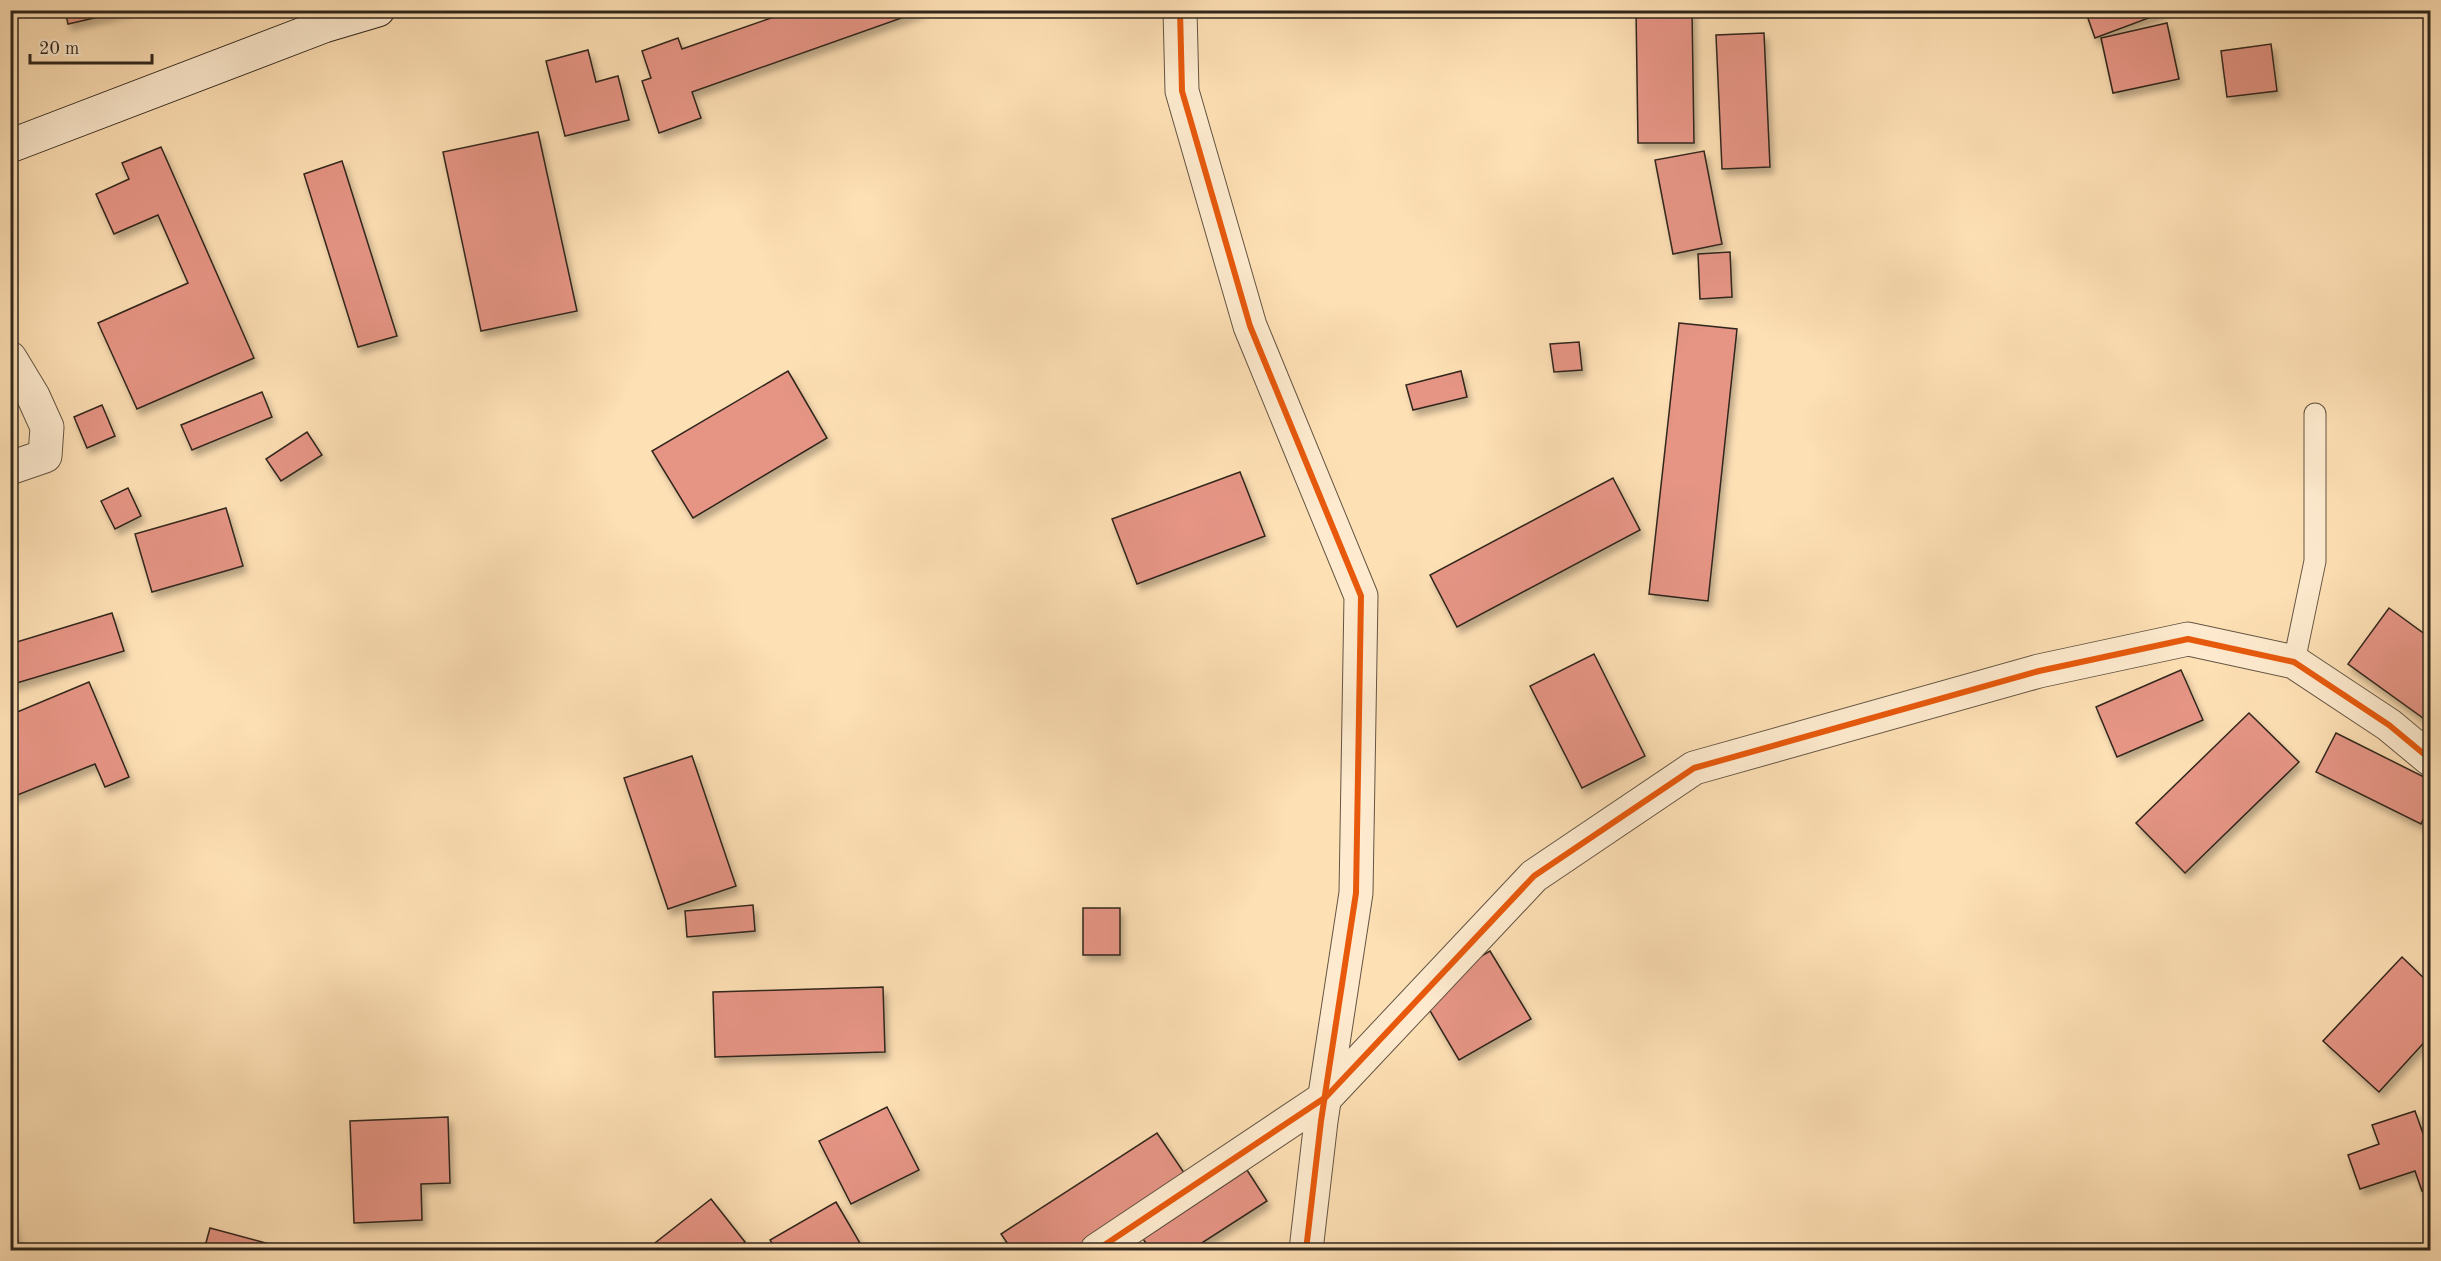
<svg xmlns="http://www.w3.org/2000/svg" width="2441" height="1261" font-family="'Old Standard TT',serif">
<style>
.building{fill:#e69585;stroke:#30261c;stroke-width:1.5;filter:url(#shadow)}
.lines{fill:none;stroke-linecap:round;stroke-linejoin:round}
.lane-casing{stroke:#645442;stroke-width:23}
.street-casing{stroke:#645442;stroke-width:35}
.secondary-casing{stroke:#30261c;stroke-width:35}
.lane{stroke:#feebcf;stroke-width:21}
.street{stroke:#feebcf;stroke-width:33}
.secondary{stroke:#feebcf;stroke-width:33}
.cycleway-casing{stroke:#feebcf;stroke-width:10}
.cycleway{stroke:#e8590c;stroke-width:6}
</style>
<defs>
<filter id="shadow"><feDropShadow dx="3.5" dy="6" stdDeviation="3" flood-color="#0004"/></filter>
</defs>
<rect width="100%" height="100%" fill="#fee0b5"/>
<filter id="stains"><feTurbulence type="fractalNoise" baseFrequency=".00333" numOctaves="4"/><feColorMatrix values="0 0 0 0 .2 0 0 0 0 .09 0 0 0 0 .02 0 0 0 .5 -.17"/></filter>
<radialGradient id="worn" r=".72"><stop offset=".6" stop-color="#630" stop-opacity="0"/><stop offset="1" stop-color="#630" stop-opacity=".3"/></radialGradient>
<!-- building -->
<g class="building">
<polygon points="65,10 129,10 68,24"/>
<polygon points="794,10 924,10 692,92 701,118 659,133 642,81 651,78 642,51 678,38 682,49"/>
<polygon points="1636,10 1692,10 1694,143 1638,143"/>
<polygon points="2085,10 2162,10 2162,13 2095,38"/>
<polygon points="2167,23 2179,79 2113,93 2101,38"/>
<polygon points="1764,33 1770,167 1722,169 1716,35"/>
<polygon points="2271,44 2277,91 2227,97 2221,51"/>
<polygon points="588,50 596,82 618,76 629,120 565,136 546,61"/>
<polygon points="538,132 577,311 481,331 443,152"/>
<polygon points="161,147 254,358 137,409 98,323 188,283 158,215 114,234 96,194 129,179 122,163"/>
<polygon points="1704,151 1722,244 1673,254 1655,160"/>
<polygon points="342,161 397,336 358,347 304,174"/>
<polygon points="1730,252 1732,297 1700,299 1698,254"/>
<polygon points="1679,323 1737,329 1708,601 1649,594"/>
<polygon points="1579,342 1582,370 1554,372 1550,344"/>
<polygon points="788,371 827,438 693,518 652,451"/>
<polygon points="1461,371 1467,397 1413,410 1406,385"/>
<polygon points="262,392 272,417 192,450 181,425"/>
<polygon points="102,405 115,436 87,448 74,417"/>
<polygon points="307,432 322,455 281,481 266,459"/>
<polygon points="1240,472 1265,536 1137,584 1112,519"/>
<polygon points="1613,478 1640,530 1457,627 1430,575"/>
<polygon points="128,488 141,516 115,529 101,501"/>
<polygon points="226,508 243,566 152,592 135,534"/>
<polygon points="2389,608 2430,638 2430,723 2348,664"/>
<polygon points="112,613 124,651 10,685 10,644"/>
<polygon points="1594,654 1645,756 1582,788 1530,686"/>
<polygon points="2181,670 2203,720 2117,757 2096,707"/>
<polygon points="89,682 129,777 105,787 95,764 10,798 10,715"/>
<polygon points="2249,713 2299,762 2185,873 2136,823"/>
<polygon points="2336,733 2430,780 2430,804 2421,824 2316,772"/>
<polygon points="692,756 736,886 668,909 624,778"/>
<polygon points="753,905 755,931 687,937 685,911"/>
<rect x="1083" y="908" width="37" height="47"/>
<polygon points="1490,951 1531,1019 1459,1060 1419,992"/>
<polygon points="2402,957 2430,984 2430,1036 2379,1092 2323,1041"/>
<polygon points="883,987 885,1052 715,1057 713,992"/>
<polygon points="887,1107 919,1170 851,1204 819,1141"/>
<polygon points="2415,1111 2425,1139 2430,1137 2430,1188 2422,1191 2415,1171 2360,1189 2348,1155 2379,1144 2372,1125"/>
<polygon points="448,1117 450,1183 421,1184 422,1220 354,1223 350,1121"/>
<polygon points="1157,1133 1191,1183 1087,1250 1012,1250 1001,1234"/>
<polygon points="1247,1170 1267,1201 1191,1250 1151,1250 1143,1239"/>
<polygon points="711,1199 745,1242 735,1250 646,1250"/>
<polygon points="836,1202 864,1250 776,1250 770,1240"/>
<polygon points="10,1214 11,1214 20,1250 10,1250"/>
<polygon points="210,1228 277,1246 276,1250 204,1250"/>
</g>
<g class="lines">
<!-- lane casing -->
<g class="lane-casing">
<polyline id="lane" points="2294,662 2315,561 2315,414"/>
</g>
<!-- street casing -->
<g class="street-casing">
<g id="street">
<polyline points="1180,10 1182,91 1250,326 1361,596 1356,893 1321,1121 1306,1250"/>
<polyline points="10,358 33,396 47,427 45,456 10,468"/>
<polyline points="1097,1250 1326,1097 1534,876 1694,768 2039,671 2188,639 2294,662 2389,725 2430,759"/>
</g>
</g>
<!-- secondary casing -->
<g class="secondary-casing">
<polyline id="secondary" points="10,146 324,26 378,10"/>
</g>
<!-- lane -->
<use href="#lane" class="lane"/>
<!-- street -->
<use href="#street" class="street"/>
<!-- secondary -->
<use href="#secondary" class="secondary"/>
<!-- cycleway casing -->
<g class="cycleway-casing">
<g id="cycleway">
<polyline points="1180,10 1182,91 1250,326 1361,596 1356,893 1321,1121 1306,1250"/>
<polyline points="1097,1250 1326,1097 1534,876 1694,768 2039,671 2188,639 2294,662 2389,725 2430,759"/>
</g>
</g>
<!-- cycleway -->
<use href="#cycleway" class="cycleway"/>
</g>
<!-- margin -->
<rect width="2441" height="1261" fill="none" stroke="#fee0b5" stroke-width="36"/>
<rect x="12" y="12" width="2417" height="1237" fill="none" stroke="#30261c" stroke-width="3"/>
<rect x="18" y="18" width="2405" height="1225" fill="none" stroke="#30261c" stroke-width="1.5"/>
<!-- scale -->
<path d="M30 54v9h122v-9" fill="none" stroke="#30261c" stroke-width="3"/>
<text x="39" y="54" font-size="18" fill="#30261c" stroke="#feebcf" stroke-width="4.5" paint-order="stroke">20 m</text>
<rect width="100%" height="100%" filter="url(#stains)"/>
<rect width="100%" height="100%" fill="url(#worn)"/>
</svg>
